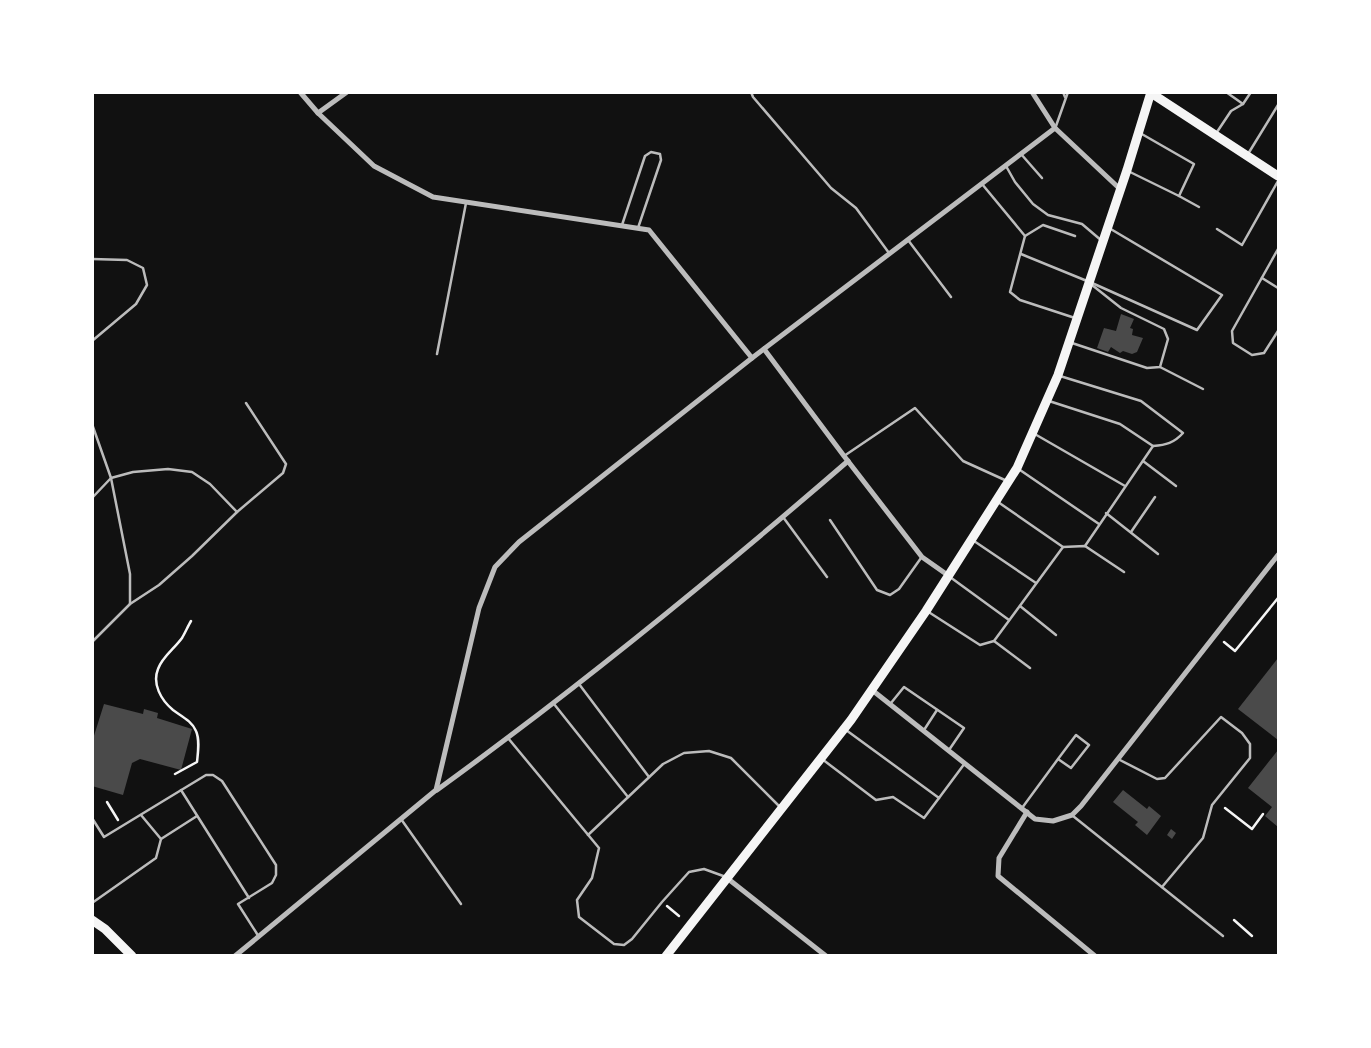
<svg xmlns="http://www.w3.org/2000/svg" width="1371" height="1048" font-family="'Golos Text',sans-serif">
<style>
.building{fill:#4a4a4a}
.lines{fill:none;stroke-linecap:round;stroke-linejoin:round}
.path{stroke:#f5f5f5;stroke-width:2.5}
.service{stroke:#bcbcbc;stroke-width:2.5}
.minor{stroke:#bcbcbc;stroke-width:5}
.primary{stroke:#f5f5f5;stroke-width:9}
</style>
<rect width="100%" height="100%" fill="#111"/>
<!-- building -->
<g class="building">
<polygon points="1121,314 1134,319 1130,328 1133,329 1132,335 1143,338 1137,352 1132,354 1123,351 1120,353 1111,347 1108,352 1097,348 1104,328 1116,331"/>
<polygon points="1278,658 1278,740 1238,709"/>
<polygon points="104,704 143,714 144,709 158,713 157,718 192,729 181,770 140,759 132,763 123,795 92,786 92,742"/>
<polygon points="1278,750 1278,827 1265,816 1272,807 1248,788"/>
<polygon points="1123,790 1147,809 1149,806 1161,816 1147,835 1135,825 1138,822 1113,802"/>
<polygon points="1171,829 1176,833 1172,839 1167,835"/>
</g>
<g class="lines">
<!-- path -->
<g class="path">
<polyline points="1224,642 1235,651 1278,598"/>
<path d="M175,774L197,762C198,752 200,740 196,731C192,721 181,716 173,710C161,700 152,684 158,669C162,657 175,648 182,638C185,633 188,626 191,621"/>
<polyline points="107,802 118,820"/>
<polyline points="1225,808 1252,829 1263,814"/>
<polyline points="667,906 679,916"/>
<polyline points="1234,920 1252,936"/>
</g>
<!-- service -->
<g class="service">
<polyline points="751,92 753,97 831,188 856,208 889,253"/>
<polyline points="1063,92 1065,97"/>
<polyline points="1226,92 1243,104"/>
<polyline points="1056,126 1068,92"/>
<polyline points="1217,132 1231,111 1243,104 1251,92"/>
<polyline points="1021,154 1042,178"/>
<polyline points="1248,154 1278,105"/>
<polyline points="1006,166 1015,182 1033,204 1048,215 1082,224 1102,241"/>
<polyline points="1128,171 1179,196 1194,164 1140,133"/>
<polyline points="982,184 1025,236 1043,225 1075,236"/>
<polyline points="1179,196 1199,207"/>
<polyline points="622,225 645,156 651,152 660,154 661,160 638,228"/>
<polyline points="1217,229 1242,245 1278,181"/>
<polyline points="1025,236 1010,292 1020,300 1075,318"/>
<polyline points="908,240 951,297"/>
<polyline points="1278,249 1232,331 1233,343 1252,355 1264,353 1278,331"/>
<polyline points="1021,254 1087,281"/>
<polyline points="92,259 127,260 143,268 147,285 136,304 92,341"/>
<polyline points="1262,278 1278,288"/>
<polyline points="1092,283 1197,330 1222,295 1109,228"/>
<polyline points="1072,343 1147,368 1160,367 1168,339 1164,329 1121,308 1092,285"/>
<polyline points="437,354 466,203"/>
<polyline points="1160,367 1203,389"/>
<path d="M1060,376L1141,401L1183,433C1174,443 1166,445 1153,446"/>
<polyline points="1049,401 1120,424 1153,446 1085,546"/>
<polyline points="92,424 111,478 130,574 130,604"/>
<polyline points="1033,433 1125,486"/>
<polyline points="844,456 915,408 963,461 1007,481"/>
<polyline points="1143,461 1176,486"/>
<polyline points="1020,470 1099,524"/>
<polyline points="92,498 111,478 133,472 168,469 192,472 210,484 237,512"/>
<polyline points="998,502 1063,547 1085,546 1124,572"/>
<polyline points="1106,513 1158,554"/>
<polyline points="783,517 827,577"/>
<polyline points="830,520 877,590 890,595 899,589 921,558"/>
<polyline points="1131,532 1155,497"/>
<polyline points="974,541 1036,583"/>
<polyline points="950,577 1009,620"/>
<polyline points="1020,606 1056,635"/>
<polyline points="927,611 980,645 994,641 1063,547"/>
<polyline points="994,641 1030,668"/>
<polyline points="92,642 130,604 159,585 192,556 237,512 283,473 286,464 246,403"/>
<polyline points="579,684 649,777"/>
<polyline points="891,703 904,687 964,728 949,750"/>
<polyline points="554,704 628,797"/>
<polyline points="846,730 939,798 965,763"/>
<polyline points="924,730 937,710"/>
<polyline points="508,738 599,848 592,878 577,900 579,917 614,944 624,945 632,939 662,902 689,872 704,869 726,877"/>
<polyline points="822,759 876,800 893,797 924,818 939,798"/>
<polyline points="1118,759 1157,779 1165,778 1221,717 1242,733 1250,744 1250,758 1212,805 1203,838 1162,887"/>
<polyline points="181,790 249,898"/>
<polyline points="1022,808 1058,759 1071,768 1089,745 1076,735 1058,759"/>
<polyline points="1073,816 1223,936"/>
<polyline points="92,818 104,837 206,775 213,775 222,781 276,865 276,875 272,883 238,904 259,937"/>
<polyline points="401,819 461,904"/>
<polyline points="588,835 663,764 684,753 709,751 731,758 779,806"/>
<polyline points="161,839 197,816"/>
<polyline points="92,903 156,858 161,839 141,815"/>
</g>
<!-- minor -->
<g class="minor">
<polyline points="300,92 318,113 374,166 433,197 649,230 752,358"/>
<polyline points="1032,92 1055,128 1120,189"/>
<polyline points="318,113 347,92"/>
<polyline points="764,349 844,456 922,557 949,576"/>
<polyline points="872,690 1035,819 1053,821 1072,815 1081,806 1278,555"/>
<path d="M437,790C579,687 715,576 848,461"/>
<polyline points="1027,812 999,858 998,876 1095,956"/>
<polyline points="727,878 826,956"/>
<polyline points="235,956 436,790 479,608 495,567 519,542 752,358 1055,128"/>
</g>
<!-- primary -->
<g class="primary">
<polyline points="1151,93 1278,176"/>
<polyline points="92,920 105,929 132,956"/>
<polyline points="666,956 851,720 926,611 1017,468 1058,375 1127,170 1151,92"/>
</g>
</g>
<!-- border -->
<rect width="1371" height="1048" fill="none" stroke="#ffffff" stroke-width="188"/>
</svg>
